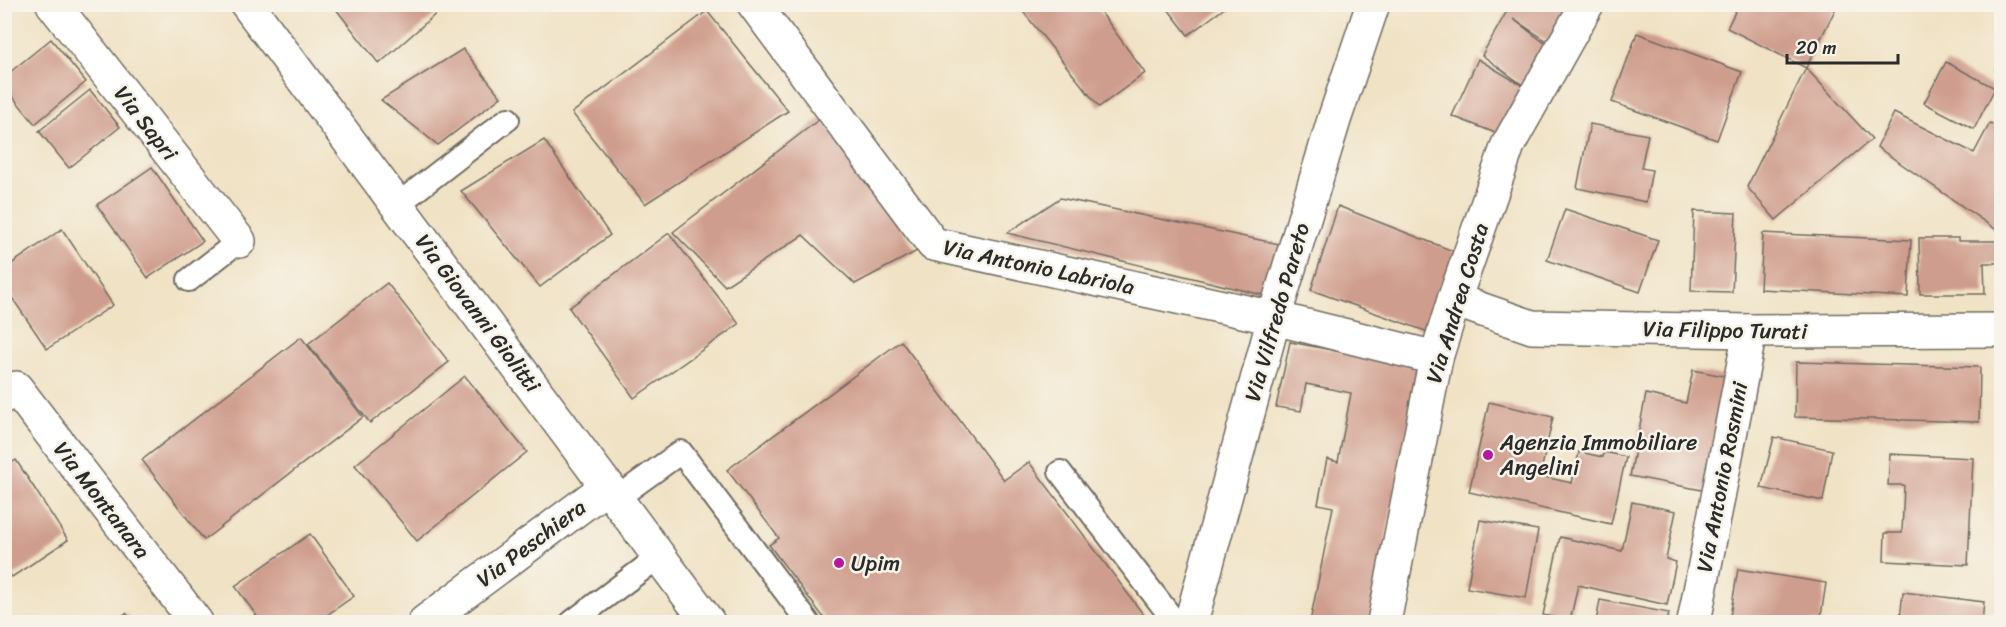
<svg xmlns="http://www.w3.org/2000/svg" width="2006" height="627" font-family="Sriracha,sans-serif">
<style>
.building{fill:#cf9d8d}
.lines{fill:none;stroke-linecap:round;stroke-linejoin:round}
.service-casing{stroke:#706b61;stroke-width:26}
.minor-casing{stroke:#706b61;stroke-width:36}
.tertiary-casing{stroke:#706b61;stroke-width:36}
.service{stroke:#fff;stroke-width:22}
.minor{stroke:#fff;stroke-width:33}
.tertiary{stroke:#fff;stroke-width:33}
.poi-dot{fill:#b5179e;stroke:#f7f3e8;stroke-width:2}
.labels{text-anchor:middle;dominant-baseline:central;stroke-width:5;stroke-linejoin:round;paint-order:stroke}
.street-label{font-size:22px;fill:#2b2b2b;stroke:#f7f3e8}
.poi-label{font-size:22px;fill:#2b2b2b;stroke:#f7f3e8;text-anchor:start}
</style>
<rect width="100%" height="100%" fill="#f7f3e8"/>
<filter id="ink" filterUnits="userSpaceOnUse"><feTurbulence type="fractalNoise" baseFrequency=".0167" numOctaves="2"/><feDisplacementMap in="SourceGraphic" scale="12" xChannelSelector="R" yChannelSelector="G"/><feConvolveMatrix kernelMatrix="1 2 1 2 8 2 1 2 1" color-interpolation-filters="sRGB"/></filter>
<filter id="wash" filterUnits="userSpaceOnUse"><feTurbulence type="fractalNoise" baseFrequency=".008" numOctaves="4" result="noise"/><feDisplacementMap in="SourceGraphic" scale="24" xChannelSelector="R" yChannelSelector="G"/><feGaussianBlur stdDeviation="1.35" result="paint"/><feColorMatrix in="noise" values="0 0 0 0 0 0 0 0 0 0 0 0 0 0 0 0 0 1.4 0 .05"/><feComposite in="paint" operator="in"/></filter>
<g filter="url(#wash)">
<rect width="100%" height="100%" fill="#f0e2c5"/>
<g id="blocks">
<!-- building -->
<g class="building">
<polygon points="332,4 447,4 379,64"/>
<polygon points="1017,4 1095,4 1145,73 1099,107"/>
<polygon points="1164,4 1230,4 1188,35"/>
<polygon points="1511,4 1572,4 1553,45 1513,19 1550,47 1506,137 1452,116 1478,59 1528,89 1482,55"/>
<polygon points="1739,4 1838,4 1806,68 1727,28"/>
<polygon points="707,11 788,111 645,204 572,113"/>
<polygon points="1637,33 1742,72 1717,140 1612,102"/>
<polygon points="51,39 86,82 35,124 4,86 4,77"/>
<polygon points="463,49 501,97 438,145 381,100"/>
<polygon points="1946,62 1995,88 1974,129 1924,103"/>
<polygon points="2001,62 2001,75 1995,69"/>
<polygon points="1806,68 1872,139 1776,220 1747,187"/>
<polygon points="90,90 120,127 69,168 39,131"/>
<polygon points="1894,113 1974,153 1990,123 2001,128 2001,233 1877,147"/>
<polygon points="821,118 917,251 855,284 803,235 725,286 673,232"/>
<polygon points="1590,124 1648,135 1641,168 1652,170 1646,202 1577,188"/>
<polygon points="544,140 610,235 540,287 461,191"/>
<polygon points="152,167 203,241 148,278 97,205"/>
<polygon points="1060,198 1284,245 1267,296 1007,233"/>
<polygon points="1338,206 1463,255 1434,334 1311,290"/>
<polygon points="1565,209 1658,240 1640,292 1547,260"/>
<polygon points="1694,211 1736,213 1732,292 1691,291"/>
<polygon points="62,229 113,305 47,349 4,286 4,269"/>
<polygon points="669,233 739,324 634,398 569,308"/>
<polygon points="1763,233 1911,240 1908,297 1760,289"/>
<polygon points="1919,238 1958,238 1958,241 2001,241 2001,263 1984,263 1985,294 1920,294"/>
<polygon points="387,283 449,362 370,423 308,344"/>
<polygon points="301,337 363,417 204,540 142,460"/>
<polygon points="901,341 1004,480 1029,462 1149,622 827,622 769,545 779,538 727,470"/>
<polygon points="1290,342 1420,367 1369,622 1310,622 1333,507 1318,504 1327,459 1338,462 1351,393 1306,384 1301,411 1276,407"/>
<polygon points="1796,362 1980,367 1979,422 1795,417"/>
<polygon points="1693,370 1729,377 1707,491 1630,476 1646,394 1686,403"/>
<polygon points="465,376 527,452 417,541 355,465"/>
<polygon points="1489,402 1553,417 1540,476 1572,483 1579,452 1603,457 1604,452 1626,457 1611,524 1469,492"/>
<polygon points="1774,437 1832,450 1823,501 1761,488"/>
<polygon points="1890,454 1973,458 1968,565 1884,561 1885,533 1902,533 1904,485 1888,485"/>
<polygon points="16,460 68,540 12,577 4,567 4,468"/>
<polygon points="1632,502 1676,511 1666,559 1676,562 1667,605 1578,585 1570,621 1543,615 1560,537 1622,551"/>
<polygon points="1480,520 1538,530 1526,598 1467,588"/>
<polygon points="310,534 354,596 317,622 261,622 235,586"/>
<polygon points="1738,569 1826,583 1820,622 1729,622"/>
<polygon points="1903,592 1984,602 1982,622 1912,622 1912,620 1900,618"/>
<polygon points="1600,600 1669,613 1667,622 1596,622"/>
<polygon points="126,613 133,622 113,622"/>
</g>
</g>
</g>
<g filter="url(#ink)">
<use href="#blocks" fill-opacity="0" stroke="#706b61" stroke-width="1.5"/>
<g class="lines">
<!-- service casing -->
<g class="service-casing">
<g id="service">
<polyline points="397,205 508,119"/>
<polyline points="189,280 239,241"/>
<polyline points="1060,472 1175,622"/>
<polyline points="617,498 681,452 808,622"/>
<polyline points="572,622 660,556"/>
</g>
</g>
<!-- minor casing -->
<g class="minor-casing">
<g id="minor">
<polyline points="53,4 239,241"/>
<polyline points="754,4 933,244 1274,318 1436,358"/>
<polyline points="1454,300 1532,327 1750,331 2002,330"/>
<polyline points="4,396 16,388 196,622"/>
<polyline points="425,622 608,486"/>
<polyline points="1191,622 1274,318 1334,120 1373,4"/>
<polyline points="1384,622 1436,358 1454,300 1508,145 1587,4"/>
<polyline points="1694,622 1750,331"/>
</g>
</g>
<!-- tertiary casing -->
<g class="tertiary-casing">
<polyline id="tertiary" points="247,4 708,622"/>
</g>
<!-- service -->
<use href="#service" class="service"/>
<!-- minor -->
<use href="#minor" class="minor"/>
<!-- tertiary -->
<use href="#tertiary" class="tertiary"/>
</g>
</g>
<!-- markers -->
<g class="poi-dot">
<circle cx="1488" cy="455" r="6"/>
<circle cx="839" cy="563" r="6"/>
</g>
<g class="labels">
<!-- street labels -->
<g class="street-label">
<text transform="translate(146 123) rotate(52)">Via Sapri</text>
<text transform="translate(1039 267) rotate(12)">Via Antonio Labriola</text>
<text transform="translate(1457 303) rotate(-73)">Via Andrea Costa</text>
<text transform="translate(1277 312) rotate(-74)">Via Vilfredo Pareto</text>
<text transform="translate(478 313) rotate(53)">Via Giovanni Giolitti</text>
<text transform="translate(1725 330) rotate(1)">Via Filippo Turati</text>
<text transform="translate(1722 477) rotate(-79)">Via Antonio Rosmini</text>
<text transform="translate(102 500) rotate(52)">Via Montanara</text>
<text transform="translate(531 543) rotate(-37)">Via Peschiera</text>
</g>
<!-- poi labels -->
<g class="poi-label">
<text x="1500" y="442">Agenzia Immobiliare<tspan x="1500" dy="25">Angelini</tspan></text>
<text x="851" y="563">Upim</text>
</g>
</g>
<!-- margin -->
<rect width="2006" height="627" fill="none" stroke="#f7f3e8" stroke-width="24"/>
<!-- scale -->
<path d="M1787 54v9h111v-9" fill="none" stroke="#2b2b2b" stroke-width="3"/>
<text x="1796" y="54" font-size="18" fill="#2b2b2b" stroke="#f7f3e8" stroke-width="4.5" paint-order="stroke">20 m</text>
</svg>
